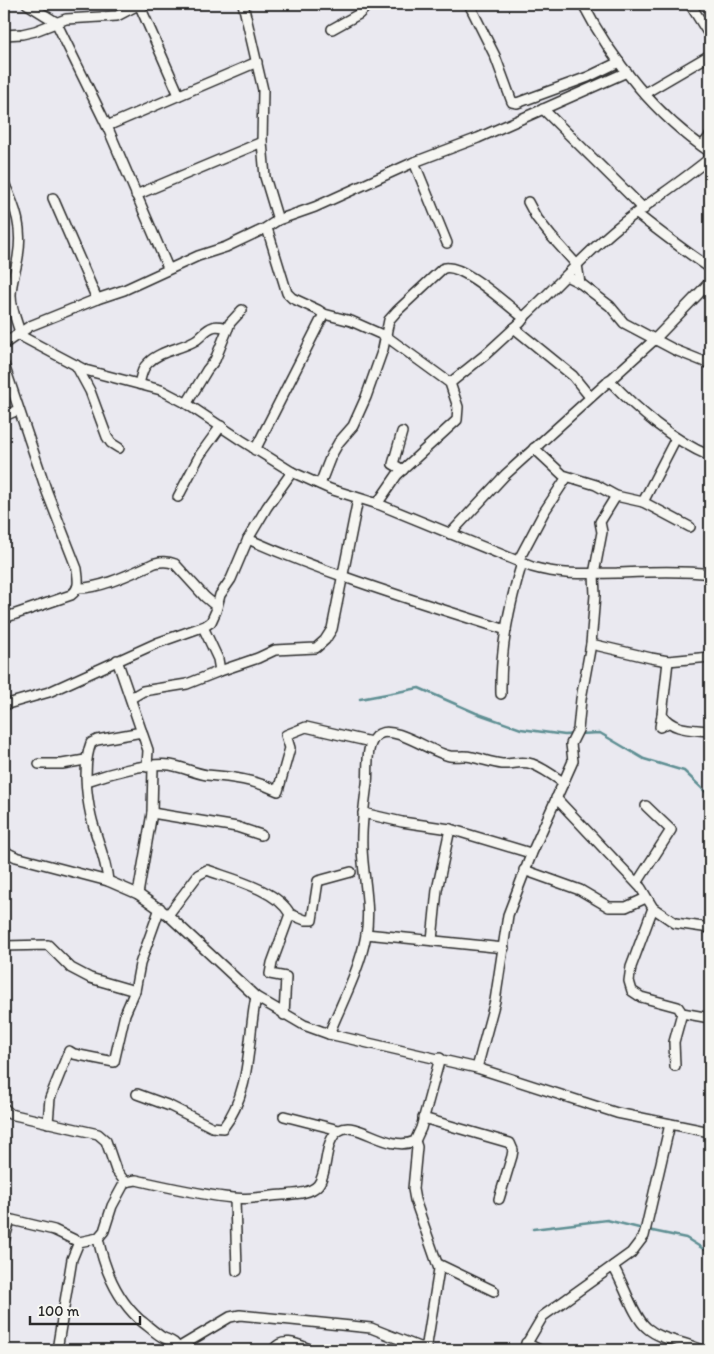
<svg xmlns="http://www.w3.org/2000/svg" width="714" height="1354" font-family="Itim,sans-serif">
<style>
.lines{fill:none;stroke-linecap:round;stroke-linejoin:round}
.stream{stroke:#5e8f93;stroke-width:2.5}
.minor-casing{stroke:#2b2b2b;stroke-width:12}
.minor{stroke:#f6f6f2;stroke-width:9}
</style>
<rect width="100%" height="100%" fill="#eae9f0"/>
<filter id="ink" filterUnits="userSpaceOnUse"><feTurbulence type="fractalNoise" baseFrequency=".02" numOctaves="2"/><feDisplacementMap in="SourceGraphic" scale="10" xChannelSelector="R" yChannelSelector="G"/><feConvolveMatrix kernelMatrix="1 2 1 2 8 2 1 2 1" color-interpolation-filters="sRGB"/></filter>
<g filter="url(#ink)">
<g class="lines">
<!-- stream -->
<g class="stream">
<polyline points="360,699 419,688 476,713 521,729 565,735 574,734"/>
<polyline points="579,734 600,733 644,759 684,771 710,796"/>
<polyline points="533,1229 607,1220 643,1229"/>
<polyline points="648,1230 686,1238 710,1253"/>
</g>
<!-- minor casing -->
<g class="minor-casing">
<g id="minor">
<polyline points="27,4 56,22 107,126 168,268"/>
<polyline points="139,4 179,95"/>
<polyline points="243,4 263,90 262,142 265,177 278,220"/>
<polyline points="469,4 495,56 512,102 517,103 588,77 619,62"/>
<path d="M583,4C612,61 657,116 710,152"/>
<polyline points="690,4 710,36"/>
<polyline points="332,29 359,14 369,4"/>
<polyline points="4,35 22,34 35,31 66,19 117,16 140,4"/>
<polyline points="645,93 710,55"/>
<polyline points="543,109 644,209"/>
<polyline points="107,126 257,62"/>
<polyline points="702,146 710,136"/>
<polyline points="414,162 447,243"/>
<path d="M4,183C16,209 23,228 18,257C16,270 11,282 11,295C11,308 16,320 20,332"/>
<polyline points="136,195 262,142"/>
<polyline points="53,198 97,299"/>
<polyline points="528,202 536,217 551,236 577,265 580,283"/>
<path d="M637,214C661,233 685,251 710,268"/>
<polyline points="267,228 287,293 292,298 318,310 324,314 351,321 387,337 450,383 458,407 457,420 397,475 377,504"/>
<polyline points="566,276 580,283 610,306 624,323 675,350 710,364"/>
<polyline points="514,328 573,376 590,397"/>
<path d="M17,334L85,370L161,390L184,402L241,440L292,472L330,489L378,504L532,567C563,576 586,573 617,573C645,572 683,570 710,574"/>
<polyline points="4,344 30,326 97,299 124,290 198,256 226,247 264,229 278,220 315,207 412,163 478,138 627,72"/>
<path d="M4,365L47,492L77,569C78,579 81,588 71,595L4,618"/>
<polyline points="76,365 90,391 107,437 111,443 119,448"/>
<path d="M609,380C639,411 670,439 710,456"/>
<path d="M450,383L485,355L521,322L526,315C557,286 585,254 618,227C648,203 681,182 710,158"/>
<path d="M139,384C141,377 142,368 148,363C159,351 180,349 194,341C201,338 205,329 213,327C217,325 223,327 228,328"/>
<polyline points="187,403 207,370 215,360 230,323 242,310"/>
<polyline points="4,416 18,410"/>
<polyline points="402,432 393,464 403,470"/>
<polyline points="534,448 563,475 596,485 616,496 643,502 676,438"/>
<polyline points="255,450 324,314"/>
<path d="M320,484L331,456L339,442L353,426L366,397L383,349L389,320L397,311L442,269C459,259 509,307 524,318"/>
<polyline points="178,497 200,455 221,426"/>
<polyline points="643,502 690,527"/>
<polyline points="450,534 505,475 652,342 710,282"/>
<path d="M248,539C332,576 419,602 506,630"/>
<polyline points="518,561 544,512 567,477"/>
<path d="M78,588C101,589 134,572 155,563C163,561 168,561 175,564L205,597L217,607"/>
<polyline points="591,644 651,658 668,661 710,657"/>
<polyline points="117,660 148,750 147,767"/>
<path d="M668,661L662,715C673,731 692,729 710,731"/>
<polyline points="220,671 258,658 275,650 316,648 325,640 332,629 358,499"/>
<path d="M501,694C500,649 509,605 522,563"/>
<polyline points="131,698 143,691 187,684 220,671 218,659 203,627"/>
<polyline points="4,705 49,692 157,643 205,626 211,622 216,611 220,595 231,579 248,539 267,507 292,472"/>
<polyline points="662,715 660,727 668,723"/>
<polyline points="39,764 62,764 85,760"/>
<path d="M87,781C107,774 149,762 170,765C183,767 194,773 207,775C232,777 255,780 278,791L290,748L286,735L306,727L371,742"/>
<polyline points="556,798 641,888 653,908 675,923 710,928"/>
<polyline points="152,813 237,827 261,835"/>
<polyline points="363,813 402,822 450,829 527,852 531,855"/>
<polyline points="4,851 16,857 108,881 138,894 168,915 256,997 304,1025 329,1034 477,1068 617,1113 710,1132"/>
<polyline points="524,870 580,890 609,907 626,907 646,898"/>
<path d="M108,881C106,858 96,838 91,816C86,794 83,764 91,743L97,740L142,732"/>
<polyline points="637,883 671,830 646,806"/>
<polyline points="138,894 152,813 153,766"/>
<polyline points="653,908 631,967 629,981 632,991 641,997 678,1007 682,1013 710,1018"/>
<polyline points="290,914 305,920 312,920 318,881 351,872"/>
<path d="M168,915L198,875L207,870C232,879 277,890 290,914L272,963L270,974L286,977L284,1015"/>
<polyline points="366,934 504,948"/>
<polyline points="432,940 437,890 450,829"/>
<polyline points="4,946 48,945 71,968 90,978 135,991"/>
<path d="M329,1034C342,1002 360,969 366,935C371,906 363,877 362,848C361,827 364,805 367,784C369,770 364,742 379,734C395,725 432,753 450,756C457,757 465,755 472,757C482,759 492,763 502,764C512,765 521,760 532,764C543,768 554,776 564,783"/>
<polyline points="675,1066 674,1042 682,1013"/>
<polyline points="477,1068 495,1001 508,915 531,855 573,761 571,744 578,730 581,699 591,644 595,595 594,574 602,532 600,522 616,496"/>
<path d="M137,1094L170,1106L212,1127L223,1128C252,1091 247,1041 256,997"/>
<polyline points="4,1108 10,1114 98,1134 106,1141 116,1170 125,1182"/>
<polyline points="284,1116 339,1130"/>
<polyline points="423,1118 510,1143 513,1150 512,1156 499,1199"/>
<polyline points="48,1123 50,1098 69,1051 74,1054 114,1062 125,1014 135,991 140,964 160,908"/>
<polyline points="415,1141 417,1147 413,1189 415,1200 439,1269 426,1350"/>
<polyline points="235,1199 237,1271"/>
<polyline points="4,1218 54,1230 79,1242"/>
<path d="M98,1238C104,1268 117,1299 140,1320C147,1325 154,1332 162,1337C170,1341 175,1341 179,1350"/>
<polyline points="4,1241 10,1220"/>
<polyline points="438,1264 494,1291"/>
<path d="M613,1266C623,1282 634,1318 647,1328C662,1341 685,1341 701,1350"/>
<polyline points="526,1343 540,1350"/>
<polyline points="178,1348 230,1317 240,1315 371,1328 419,1347 426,1347"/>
<path d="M57,1350L72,1259L79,1242L98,1238L104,1231L112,1206L125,1182L136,1180C168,1187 201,1195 233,1198C249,1200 267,1196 283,1195C294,1194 310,1194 318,1185C329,1171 323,1139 340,1130C357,1120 388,1153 415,1141L421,1128L440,1058"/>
<path d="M273,1350C283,1336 299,1345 312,1350"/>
<polyline points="523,1350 543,1316 631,1253 644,1236 670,1124"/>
</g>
</g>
<!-- minor -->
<use href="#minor" class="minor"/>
</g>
</g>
<!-- margin -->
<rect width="714" height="1354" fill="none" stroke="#f6f6f2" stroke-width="20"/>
<rect x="10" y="10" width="694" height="1334" fill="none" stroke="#2b2b2b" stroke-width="2" filter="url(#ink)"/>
<!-- scale -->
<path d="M30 1316v8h110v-8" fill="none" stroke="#2b2b2b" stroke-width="2.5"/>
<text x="38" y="1316" font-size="15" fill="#2b2b2b" stroke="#f6f6f2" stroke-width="4" paint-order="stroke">100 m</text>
</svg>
